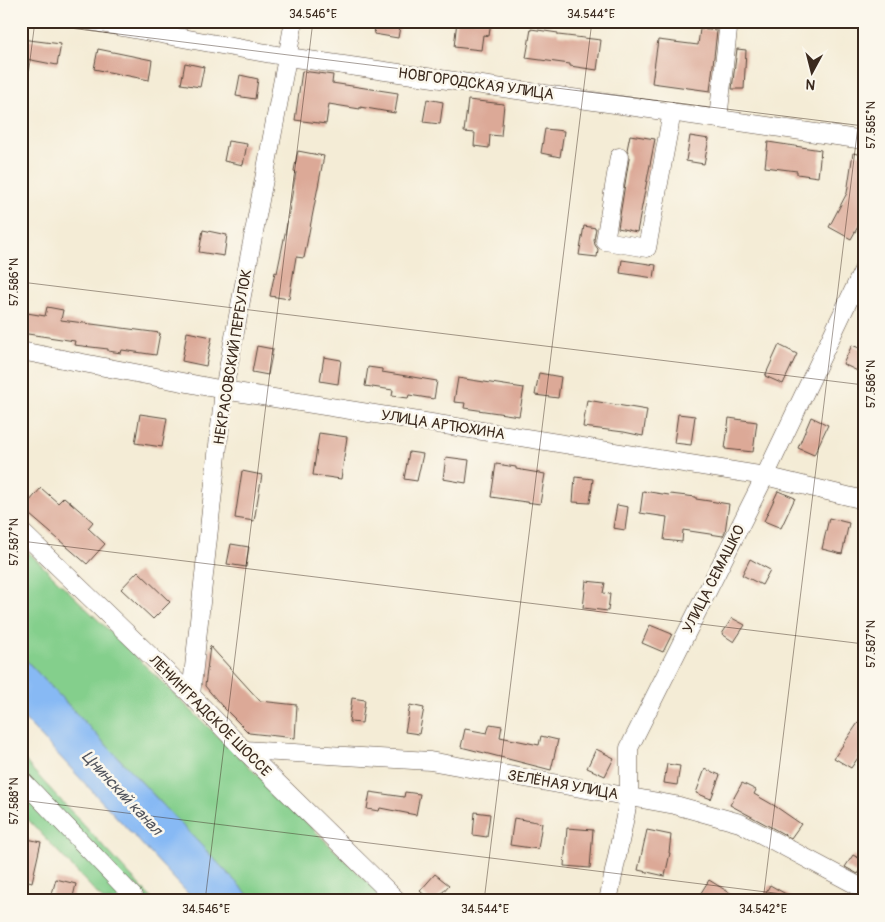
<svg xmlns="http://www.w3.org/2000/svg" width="885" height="922" font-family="Pangolin,sans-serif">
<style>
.green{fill:#84cf8c;stroke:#607c55}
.water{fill:#87b9f4;stroke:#617289}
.building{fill:#dca997}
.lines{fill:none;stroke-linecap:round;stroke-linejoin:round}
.minor-casing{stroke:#57473a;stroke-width:19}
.minor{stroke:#fff;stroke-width:18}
.ticks{fill:none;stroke:#3b2a1e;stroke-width:1;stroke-opacity:0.45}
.labels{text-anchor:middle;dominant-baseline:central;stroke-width:5;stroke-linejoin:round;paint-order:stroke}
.street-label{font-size:15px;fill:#3b2a1e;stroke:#fbf7ec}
.water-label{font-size:16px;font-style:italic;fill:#52555e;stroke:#fbf7ec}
.neatline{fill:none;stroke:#3b2a1e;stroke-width:2}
.ticks-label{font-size:12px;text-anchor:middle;fill:#3b2a1e}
</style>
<rect width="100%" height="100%" fill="#fbf7ec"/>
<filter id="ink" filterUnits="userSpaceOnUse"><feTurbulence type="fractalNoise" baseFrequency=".02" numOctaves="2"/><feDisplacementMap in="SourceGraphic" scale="10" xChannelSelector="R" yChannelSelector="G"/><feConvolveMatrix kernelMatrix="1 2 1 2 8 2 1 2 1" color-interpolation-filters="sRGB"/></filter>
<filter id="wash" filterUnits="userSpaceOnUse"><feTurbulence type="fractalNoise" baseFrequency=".0096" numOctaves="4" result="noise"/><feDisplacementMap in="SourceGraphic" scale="20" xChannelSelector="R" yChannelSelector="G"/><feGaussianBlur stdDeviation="1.12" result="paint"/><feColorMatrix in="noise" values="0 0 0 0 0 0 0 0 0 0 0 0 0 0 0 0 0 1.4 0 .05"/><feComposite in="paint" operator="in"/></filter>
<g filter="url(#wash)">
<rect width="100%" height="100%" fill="#f4ecd6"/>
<!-- green -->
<g class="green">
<polygon points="21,545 387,901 254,901 21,655"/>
<polygon points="21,755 31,768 154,901 104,901 21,812"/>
</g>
<!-- water -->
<polygon class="water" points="21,655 254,901 195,901 21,715"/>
<g id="blocks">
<!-- building -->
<g class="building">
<polygon points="376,21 401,21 398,38 374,34"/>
<polygon points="457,21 491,21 489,36 483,35 481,50 454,47"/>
<polygon points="531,29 558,33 558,35 601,40 597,70 570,66 570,64 526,58"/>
<polygon points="700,29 717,31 710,91 652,83 658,40 698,45"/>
<polygon points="21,39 61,44 57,65 21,58"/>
<polygon points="98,49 152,60 149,80 94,69"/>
<polygon points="737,49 746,50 744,89 732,89"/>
<polygon points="185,63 204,67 200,87 181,84"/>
<polygon points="302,71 333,75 332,83 398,93 395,113 360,107 360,109 329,104 326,124 295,120"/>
<polygon points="240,75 258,79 255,99 236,96"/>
<polygon points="427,99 443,102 440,124 423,122"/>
<polygon points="468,100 504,104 501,136 490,135 489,148 474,146 475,133 464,132"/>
<polygon points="545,129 564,131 560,157 541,153"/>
<polygon points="630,135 655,139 637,232 618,228 629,159 629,154 627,150"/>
<polygon points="690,136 709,139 704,164 686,161"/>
<polygon points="228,141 247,144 243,165 224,161"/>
<polygon points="768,142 821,150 818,177 797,174 797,171 765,167"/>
<polygon points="298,151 324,156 304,258 296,257 289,299 270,296 275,272 277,273 285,234 296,172 294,171"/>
<polygon points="853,153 864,155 864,216 851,239 829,227 847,193"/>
<polygon points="584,226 596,228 594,240 595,245 598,249 597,257 579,255"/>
<polygon points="203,230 227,235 224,256 199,252"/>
<polygon points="622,260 656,265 654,278 620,273"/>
<polygon points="47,307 63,310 61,320 160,333 156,355 122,350 121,353 108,351 108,349 74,345 75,341 21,333 21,312 45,316"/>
<polygon points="187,332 212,337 206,366 182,361"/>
<polygon points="779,345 797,354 783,384 765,376"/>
<polygon points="852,345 864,350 864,374 843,364"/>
<polygon points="257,346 273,349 268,375 252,372"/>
<polygon points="324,357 341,360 338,384 320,381"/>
<polygon points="368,367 382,369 382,372 437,381 434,399 409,395 408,398 392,396 393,390 365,386"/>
<polygon points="539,373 561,377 558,398 535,395"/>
<polygon points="458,378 524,388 519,416 464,408 465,403 454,402"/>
<polygon points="587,400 647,410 643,436 624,432 583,427"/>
<polygon points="140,414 167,418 162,447 135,443"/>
<polygon points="678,414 695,416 691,445 674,443"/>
<polygon points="811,417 828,425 814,455 798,448"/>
<polygon points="729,418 757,422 753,452 725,449"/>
<polygon points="319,433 347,437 341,479 313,475"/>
<polygon points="409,452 423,454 417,481 404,479"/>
<polygon points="446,457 469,460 466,483 443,479"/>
<polygon points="496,464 516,467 516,469 545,474 540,504 491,497"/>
<polygon points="242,471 262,475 254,521 235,518"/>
<polygon points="575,477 593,479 590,503 573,502"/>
<polygon points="41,488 58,503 64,497 93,522 88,528 105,544 87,564 23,509"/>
<polygon points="643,491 669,495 670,494 696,497 696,499 729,504 725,532 723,536 683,530 682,542 664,540 667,517 640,513"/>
<polygon points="778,491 795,498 781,528 764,521"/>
<polygon points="617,505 628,507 625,530 613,528"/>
<polygon points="829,518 849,523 842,554 822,549"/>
<polygon points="231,544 249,547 246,567 227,564"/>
<polygon points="750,559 770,570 762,585 742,575"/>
<polygon points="138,571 170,602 153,619 121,589"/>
<polygon points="586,581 605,583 603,593 610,594 608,611 583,608"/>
<polygon points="732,618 745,625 734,642 722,634"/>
<polygon points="650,625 672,634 663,652 642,643"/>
<polygon points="210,646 260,701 297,705 295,738 249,733 221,705 205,686"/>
<polygon points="352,698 365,700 362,723 349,722"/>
<polygon points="410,705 424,708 419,734 405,732"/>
<polygon points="864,714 864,749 851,768 834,758"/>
<polygon points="490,724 502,726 500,737 539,745 541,736 558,740 551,770 461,747 465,729 487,733"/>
<polygon points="596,749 614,758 605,776 587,768"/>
<polygon points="667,764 680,766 677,785 664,783"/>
<polygon points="705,769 720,775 711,799 696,793"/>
<polygon points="742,783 756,790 754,794 775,806 801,824 791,838 730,805"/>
<polygon points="370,792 404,797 405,792 420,794 416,815 380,808 379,811 367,809"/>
<polygon points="475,812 490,814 487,837 473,835"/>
<polygon points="514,818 542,823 538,849 510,845"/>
<polygon points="567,828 593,830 590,868 564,866"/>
<polygon points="647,830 671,835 669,853 670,853 665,876 638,870"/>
<polygon points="23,838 41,842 32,882 21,879 21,848"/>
<polygon points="853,855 864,861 864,865 858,874 845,867"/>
<polygon points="435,874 449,885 435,901 431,901 420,891"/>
<polygon points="56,879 76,884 72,901 50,901"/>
<polygon points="709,880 743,901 707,901 699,896"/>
<polygon points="770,885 798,901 761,901"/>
</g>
</g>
</g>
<g filter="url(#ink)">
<use href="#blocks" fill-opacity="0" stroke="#57473a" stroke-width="1"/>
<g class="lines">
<!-- minor casing -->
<g class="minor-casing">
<g id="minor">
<polyline points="89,21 288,57 864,140"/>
<polyline points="718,119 729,21"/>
<polyline points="619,157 605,241 647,248 672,112"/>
<polyline points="21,351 224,390 765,476 864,500"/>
<polyline points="21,531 191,695 244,750 398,901"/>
<polyline points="191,695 224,390 294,21"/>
<polyline points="244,750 430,761 675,805 740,823 864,889"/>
<polyline points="21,779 133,896 132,901"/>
<polyline points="608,901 629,797 629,748 765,476 864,268"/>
</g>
</g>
<!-- minor -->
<use href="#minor" class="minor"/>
</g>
</g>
<!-- ticks -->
<path class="ticks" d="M21,22L864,126M21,131L35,21M21,282L864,385M21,541L864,644M21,800L839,901M205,901L313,21M484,901L592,21M763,901L864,77"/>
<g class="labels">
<!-- street labels -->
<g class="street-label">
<text transform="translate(476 84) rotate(8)">НОВГОРОДСКАЯ УЛИЦА</text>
<text transform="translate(233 357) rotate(-81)">НЕКРАСОВСКИЙ ПЕРЕУЛОК</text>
<text transform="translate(443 425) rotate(9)">УЛИЦА АРТЮХИНА</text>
<text transform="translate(714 579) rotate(-63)">УЛИЦА СЕМАШКО</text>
<text transform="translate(210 716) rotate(45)">ЛЕНИНГРАДСКОЕ ШОССЕ</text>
<text transform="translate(563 785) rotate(10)">ЗЕЛЁНАЯ УЛИЦА</text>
</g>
<!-- water labels -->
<g class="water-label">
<text transform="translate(122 793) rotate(47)">Цнинский канал</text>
</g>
</g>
<!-- margin -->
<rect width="885" height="922" fill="none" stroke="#fbf7ec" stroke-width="55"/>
<!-- north arrow -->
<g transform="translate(812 72) rotate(187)" stroke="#fbf7ec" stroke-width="4" paint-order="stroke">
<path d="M0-4L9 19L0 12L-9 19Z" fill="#3b2a1e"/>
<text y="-8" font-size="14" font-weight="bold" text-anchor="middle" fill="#3b2a1e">N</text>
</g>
<rect x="28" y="28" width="830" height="866" class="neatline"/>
<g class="ticks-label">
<text x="313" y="18">34.546°E</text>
<text x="591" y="18">34.544°E</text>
<text transform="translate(871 125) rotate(-90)" y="4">57.585°N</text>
<text transform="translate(14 282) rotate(-90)" y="4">57.586°N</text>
<text transform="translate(871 384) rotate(-90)" y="4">57.586°N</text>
<text transform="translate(14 542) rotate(-90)" y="4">57.587°N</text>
<text transform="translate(871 644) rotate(-90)" y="4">57.587°N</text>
<text transform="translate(14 801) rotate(-90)" y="4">57.588°N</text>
<text x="206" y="913">34.546°E</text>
<text x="485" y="913">34.544°E</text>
<text x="763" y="913">34.542°E</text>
</g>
</svg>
